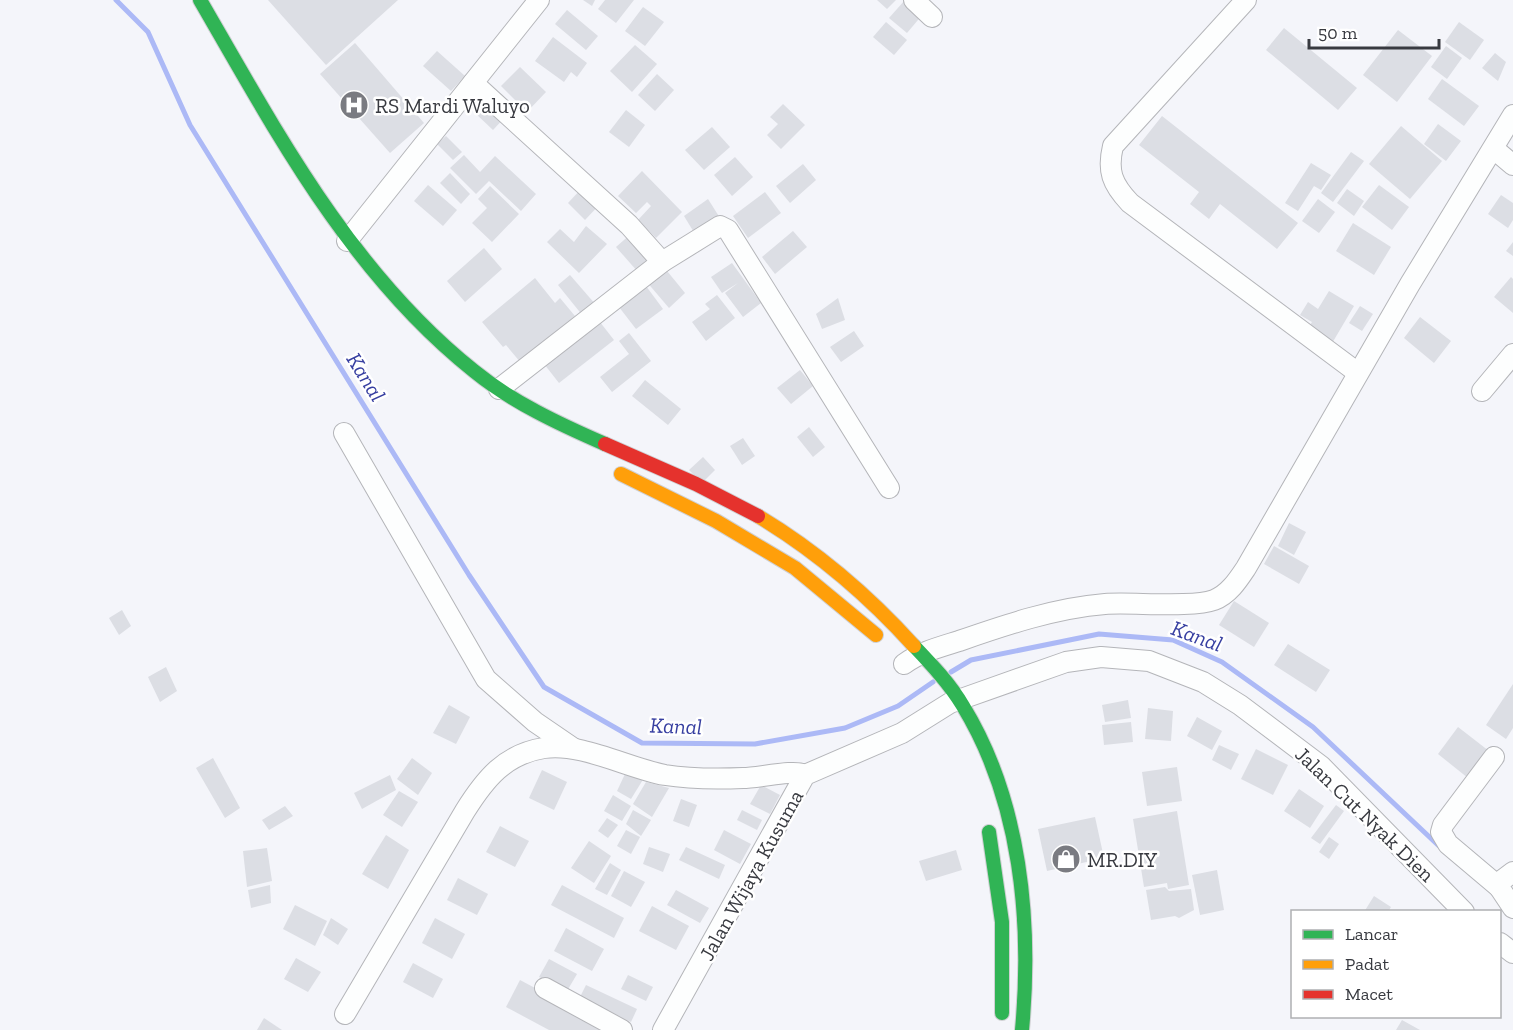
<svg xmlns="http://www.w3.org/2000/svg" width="1513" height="1030" font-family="'Zilla Slab',serif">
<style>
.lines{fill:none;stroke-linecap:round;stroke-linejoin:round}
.stream{stroke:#acb9f6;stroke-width:5}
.building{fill:#dcdee4}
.street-casing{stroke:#b4b5b9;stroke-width:22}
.fast-casing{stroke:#cfd0d3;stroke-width:16}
.slow-casing{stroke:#cfd0d3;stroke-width:16}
.jam-casing{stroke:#cfd0d3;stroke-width:16}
.street{stroke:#fdfefe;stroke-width:20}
.fast{stroke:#30b455;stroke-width:14}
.slow{stroke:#ff9f0a;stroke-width:14}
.jam{stroke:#e5322d;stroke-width:14}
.labels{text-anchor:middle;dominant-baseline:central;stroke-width:5;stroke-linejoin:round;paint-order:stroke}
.poi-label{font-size:21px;fill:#383a40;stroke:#fff;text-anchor:start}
.street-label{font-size:21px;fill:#383a40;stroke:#fff}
.water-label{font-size:22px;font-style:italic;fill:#373fa1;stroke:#fff}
</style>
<rect width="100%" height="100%" fill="#f4f5fa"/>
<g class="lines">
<!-- stream -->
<g class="stream">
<polyline points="116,0 148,32 190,125 469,575 544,687 642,743 755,744 845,728 898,706 933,682"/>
<polyline points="951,672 971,660 1099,634 1173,640 1222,662 1313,727 1439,846"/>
</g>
</g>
<!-- building -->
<g class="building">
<polygon points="268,0 398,0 326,65"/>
<polygon points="583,0 595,0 592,6"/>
<polygon points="605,0 634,0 616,23 598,9"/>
<polygon points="877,0 896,0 887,9"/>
<polygon points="905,0 923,14 907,33 889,18"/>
<polygon points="643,7 664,22 645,46 625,31"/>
<polygon points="567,10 598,36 586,50 555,24"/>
<polygon points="886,22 907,40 894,55 873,37"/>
<polygon points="1459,22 1484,40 1470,60 1445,42"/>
<polygon points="1284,28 1357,88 1338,110 1266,50"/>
<polygon points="1398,30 1432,56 1397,102 1363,75"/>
<polygon points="553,37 587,63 577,77 571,72 564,82 535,61"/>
<polygon points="355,43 424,123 390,153 320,74"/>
<polygon points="635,45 657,64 632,92 610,71"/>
<polygon points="1446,46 1462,58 1447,79 1431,67"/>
<polygon points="437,51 465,76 451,91 423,66"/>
<polygon points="1495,53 1506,62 1498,81 1482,68"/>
<polygon points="520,67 546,92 527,112 501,86"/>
<polygon points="657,74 674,90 655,111 638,95"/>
<polygon points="1442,79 1479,106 1464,126 1428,99"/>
<polygon points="487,97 506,116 493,130 474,112"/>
<polygon points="783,104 805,125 781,149 767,135 778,124 770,117"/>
<polygon points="626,110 645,125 629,147 609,132"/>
<polygon points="1162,116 1298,223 1277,249 1220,204 1209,219 1190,204 1199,192 1139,145"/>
<polygon points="1438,124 1461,141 1446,161 1424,144"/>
<polygon points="1401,126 1442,161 1410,199 1369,164"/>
<polygon points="712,127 730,147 704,170 685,150"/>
<polygon points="446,136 462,152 453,160 437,144"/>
<polygon points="1351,152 1364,161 1333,202 1321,193"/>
<polygon points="464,155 480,172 495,156 536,194 521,211 489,181 476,194 450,168"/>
<polygon points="735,157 753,177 732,196 714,175"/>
<polygon points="1311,163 1331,175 1321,190 1314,186 1298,211 1285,203"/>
<polygon points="803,164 816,180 790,203 776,186"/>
<polygon points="642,171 682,212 656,238 638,220 651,206 647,202 636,213 618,196"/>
<polygon points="450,173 470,194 461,204 440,183"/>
<polygon points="428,185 457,210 443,226 414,201"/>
<polygon points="1379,185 1409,207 1392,230 1362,207"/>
<polygon points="490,186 519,214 492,242 472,223 487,208 478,199"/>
<polygon points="584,186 601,203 585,220 568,203"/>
<polygon points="1347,189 1364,201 1354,216 1337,203"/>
<polygon points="765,192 781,213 748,238 733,216"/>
<polygon points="1501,195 1513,203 1513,220 1508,228 1488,214"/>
<polygon points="708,199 720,218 695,234 684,216"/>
<polygon points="1318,199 1335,212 1319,233 1302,221"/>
<polygon points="1353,223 1391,247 1374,275 1336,251"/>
<polygon points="586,226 607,244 579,273 547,242 560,229 574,242"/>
<polygon points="793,231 807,247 775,274 762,257"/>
<polygon points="632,233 653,258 638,272 616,247"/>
<polygon points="1513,242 1513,256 1506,251"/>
<polygon points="484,248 502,269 465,302 447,281"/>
<polygon points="732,263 761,303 743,317 725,293 738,283 722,293 711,277"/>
<polygon points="663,266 685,293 669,308 646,281"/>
<polygon points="570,275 596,305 583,316 558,285"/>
<polygon points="1511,277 1513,279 1513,313 1494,297"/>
<polygon points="535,278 555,303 560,298 575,316 521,363 506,345 503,347 482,322"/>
<polygon points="646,286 663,309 636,329 619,307"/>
<polygon points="1329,291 1354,306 1331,345 1307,330 1312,322 1300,315 1308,302 1318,309"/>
<polygon points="717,295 735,318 706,341 692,322 710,309 705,304"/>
<polygon points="838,298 845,320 822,329 816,314"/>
<polygon points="1360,306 1373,314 1362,331 1349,323"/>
<polygon points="596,317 614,340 559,383 541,360"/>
<polygon points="1420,317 1451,341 1434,363 1404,338"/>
<polygon points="854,331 864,346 841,362 830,347"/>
<polygon points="629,333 651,361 612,392 600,377 629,354 619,341"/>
<polygon points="800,370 813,386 791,404 777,388"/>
<polygon points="645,380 681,409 668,425 632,396"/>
<polygon points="809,427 825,447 813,457 797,437"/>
<polygon points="743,438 755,456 742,465 730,446"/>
<polygon points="703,457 715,470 702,483 689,470"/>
<polygon points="1289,523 1306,532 1294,555 1278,546"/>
<polygon points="1274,546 1309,566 1299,584 1264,564"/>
<polygon points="1234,601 1269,623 1254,647 1219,625"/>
<polygon points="122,610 131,626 119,635 109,618"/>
<polygon points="1288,644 1330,670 1316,692 1274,665"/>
<polygon points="166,667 177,691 160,702 148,677"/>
<polygon points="1513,684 1513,728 1506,739 1486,725"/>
<polygon points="1128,700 1131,718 1105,722 1102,705"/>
<polygon points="449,705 470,717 456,744 433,733"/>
<polygon points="1148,708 1173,711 1171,741 1145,739"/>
<polygon points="1197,717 1222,731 1212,750 1187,736"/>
<polygon points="1131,722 1133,742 1104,745 1102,725"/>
<polygon points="1458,727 1489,751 1468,778 1438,754"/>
<polygon points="1219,745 1239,754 1231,770 1212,760"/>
<polygon points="1256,749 1288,765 1273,795 1241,779"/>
<polygon points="213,758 240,808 225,818 196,768"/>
<polygon points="412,758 432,773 418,795 397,779"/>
<polygon points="1177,767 1182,801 1147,806 1142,772"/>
<polygon points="542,770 567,782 554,810 529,798"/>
<polygon points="625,774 644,778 631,799 617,791"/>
<polygon points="390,775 396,790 362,809 354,793"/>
<polygon points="646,782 669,788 652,817 633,804"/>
<polygon points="761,785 780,795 770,814 750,804"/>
<polygon points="1299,789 1324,806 1310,828 1284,811"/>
<polygon points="399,791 418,802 402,827 383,815"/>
<polygon points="613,795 631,806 622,821 604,811"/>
<polygon points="681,799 697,805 689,827 673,821"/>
<polygon points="1336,805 1344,811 1320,844 1311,838"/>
<polygon points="285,806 293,816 269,830 262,820"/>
<polygon points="633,810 651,820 641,836 626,824"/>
<polygon points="742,810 762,820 757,830 737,820"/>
<polygon points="1177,811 1189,885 1168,889 1167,883 1144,887 1133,819"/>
<polygon points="1095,817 1104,858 1047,871 1038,829"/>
<polygon points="607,818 618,825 608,838 598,831"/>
<polygon points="500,826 529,841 515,867 486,852"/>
<polygon points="626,830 640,837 631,854 617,846"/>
<polygon points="724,830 751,844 740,864 714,850"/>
<polygon points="386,835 409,850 388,889 362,874"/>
<polygon points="1329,837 1339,844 1329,859 1319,852"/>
<polygon points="589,841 611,856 594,883 571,868"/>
<polygon points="649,847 670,854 663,872 643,864"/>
<polygon points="686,847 725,865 719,879 679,860"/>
<polygon points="267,848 272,881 247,887 243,851"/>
<polygon points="956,850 962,870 926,881 919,861"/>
<polygon points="610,863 621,870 607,895 595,889"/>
<polygon points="1217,870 1224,910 1200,915 1192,875"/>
<polygon points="624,871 645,882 631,907 611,896"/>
<polygon points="458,878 488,894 477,915 447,900"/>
<polygon points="270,885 271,903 251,908 248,890"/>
<polygon points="562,885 624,918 614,938 551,905"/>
<polygon points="1165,887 1169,891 1191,889 1194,910 1179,918 1175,916 1151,920 1146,890"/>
<polygon points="676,890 709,908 700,923 667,905"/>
<polygon points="1374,896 1391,907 1388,912 1364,912"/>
<polygon points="295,905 327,921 315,946 283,929"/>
<polygon points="652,906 689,926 676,950 639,931"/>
<polygon points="331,918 348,929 338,945 323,935"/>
<polygon points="435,918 465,934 452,959 422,943"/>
<polygon points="566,928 604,949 592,971 554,951"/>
<polygon points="296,958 321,972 308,992 284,979"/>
<polygon points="549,959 577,974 567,991 539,977"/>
<polygon points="413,963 443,979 433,998 403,982"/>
<polygon points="628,975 653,987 646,1001 621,989"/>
<polygon points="520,980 614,1030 549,1030 506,1007"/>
<polygon points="586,985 637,1009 631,1022 580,997"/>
<polygon points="264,1018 282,1030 257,1030"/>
<polygon points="1402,1020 1420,1030 1396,1030"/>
</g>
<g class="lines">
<!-- street casing -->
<g class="street-casing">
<g id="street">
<polyline points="914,0 932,17"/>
<path d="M1246,0L1113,146C1107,171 1112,184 1130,203L1358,373"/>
<polyline points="473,83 629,225 662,262"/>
<polyline points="1494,149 1513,165"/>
<polyline points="347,241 539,0"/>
<polyline points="499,389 662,262 720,226 728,230 889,488"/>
<polyline points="1482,391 1513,354"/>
<polyline points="344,433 486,679 535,722 573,748"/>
<path d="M904,664C920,652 940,647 959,641C1005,625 1055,608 1105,604C1131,602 1193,608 1214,600C1229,594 1238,580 1246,568L1410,284L1513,115"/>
<polyline points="1494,757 1443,825 1441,832 1448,844 1499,887"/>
<polyline points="1513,872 1501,881 1499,887 1513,908"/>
<polyline points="1500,943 1513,953"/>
<polyline points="545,988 622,1030"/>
<path d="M345,1014L465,811C485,779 505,754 544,748C580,742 628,768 665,775C690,779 717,779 743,778C757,778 797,769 805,775"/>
<polyline points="663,1030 805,775 902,733 950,703 1066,662 1101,657 1149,661 1203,682 1240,705 1321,766 1464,912"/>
</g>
</g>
<!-- fast casing -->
<g class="fast-casing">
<g id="fast">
<path d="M200,0C277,133 351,273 474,371C512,402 559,424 605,444"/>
<path d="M914,646C932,665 950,684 963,706C1021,801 1032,922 1022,1030"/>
<polyline points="989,832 1002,922 1002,1013"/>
</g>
</g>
<!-- slow casing -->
<g class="slow-casing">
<g id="slow">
<polyline points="621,474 716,521 795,568 876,635"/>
<path d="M758,516C816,551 868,595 914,646"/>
</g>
</g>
<!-- jam casing -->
<g class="jam-casing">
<polyline id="jam" points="605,444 696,484 758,516"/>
</g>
<!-- street -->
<use href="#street" class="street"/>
<!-- fast -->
<use href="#fast" class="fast"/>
<!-- slow -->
<use href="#slow" class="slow"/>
<!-- jam -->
<use href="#jam" class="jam"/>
</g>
<!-- icons -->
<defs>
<g id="hospital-disc" transform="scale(1.5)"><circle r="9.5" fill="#7a7b81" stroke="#fff"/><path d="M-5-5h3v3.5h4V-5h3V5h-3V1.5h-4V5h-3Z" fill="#fff"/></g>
<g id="shop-disc" transform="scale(1.5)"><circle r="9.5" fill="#7a7b81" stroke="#fff"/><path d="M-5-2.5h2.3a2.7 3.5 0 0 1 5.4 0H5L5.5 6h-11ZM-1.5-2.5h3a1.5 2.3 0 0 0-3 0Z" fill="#fff"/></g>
</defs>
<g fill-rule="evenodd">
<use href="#hospital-disc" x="354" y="105"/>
<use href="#shop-disc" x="1066" y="859"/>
</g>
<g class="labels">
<!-- poi labels -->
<g class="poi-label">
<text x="375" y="105">RS Mardi Waluyo</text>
<text x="1087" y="859">MR.DIY</text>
</g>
<!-- street labels -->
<g class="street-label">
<text transform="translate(1365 814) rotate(44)">Jalan Cut Nyak Dien</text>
<text transform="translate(751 875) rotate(-61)">Jalan Wijaya Kusuma</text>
</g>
<!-- water labels -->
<g class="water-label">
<text transform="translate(366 377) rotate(58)">Kanal</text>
<text transform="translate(1197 636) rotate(20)">Kanal</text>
<text transform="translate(676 726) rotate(2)">Kanal</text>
</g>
</g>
<!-- legend -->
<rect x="1291" y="910" width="210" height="108" fill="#ffffff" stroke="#afb0b3" stroke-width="1.5"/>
<rect x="1303" y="930" width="30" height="9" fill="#30b455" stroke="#afb0b3" stroke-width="1.5"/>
<text x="1345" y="940" font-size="18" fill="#383a40">Lancar</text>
<rect x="1303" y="960" width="30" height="9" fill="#ff9f0a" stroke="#afb0b3" stroke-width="1.5"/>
<text x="1345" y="970" font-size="18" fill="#383a40">Padat</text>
<rect x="1303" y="990" width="30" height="9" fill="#e5322d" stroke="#afb0b3" stroke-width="1.5"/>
<text x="1345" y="1000" font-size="18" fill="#383a40">Macet</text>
<!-- scale -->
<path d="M1309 39v9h130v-9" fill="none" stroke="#383a40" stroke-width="3"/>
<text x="1318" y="39" font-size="18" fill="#383a40" stroke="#ffffff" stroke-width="4.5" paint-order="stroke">50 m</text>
</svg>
